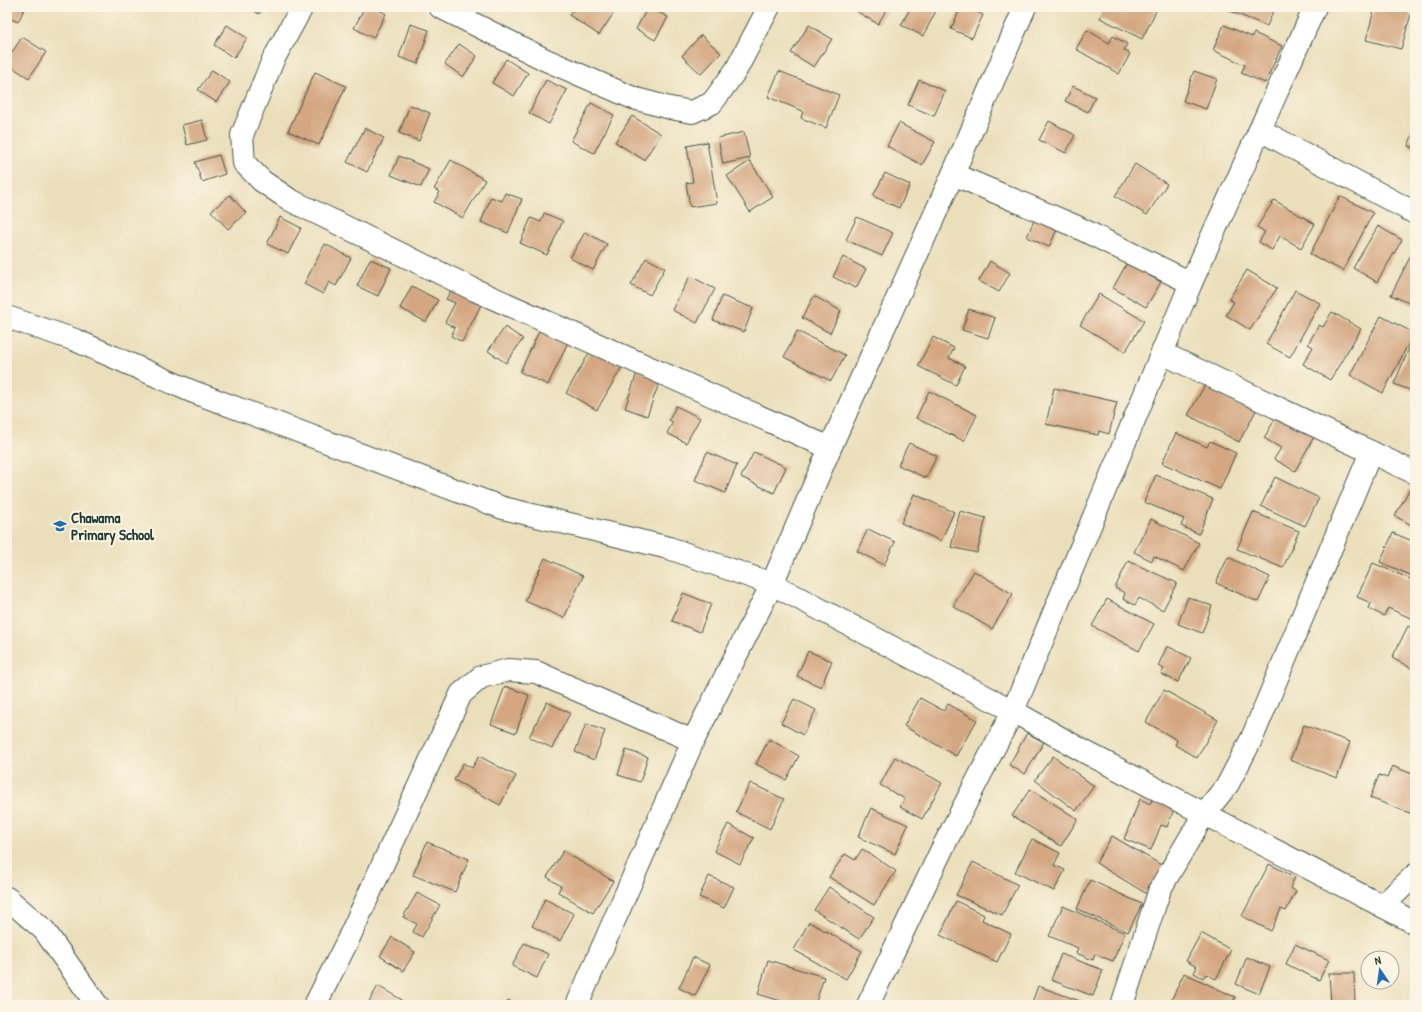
<svg xmlns="http://www.w3.org/2000/svg" width="1422" height="1012" font-family="'Patrick Hand',sans-serif">
<style>
.building{fill:#d4a782}
.lines{fill:none;stroke-linecap:round;stroke-linejoin:round}
.street-casing{stroke:#3e5548;stroke-width:24}
.street{stroke:#fff;stroke-width:22}
.labels{text-anchor:middle;dominant-baseline:central;stroke-width:4;stroke-linejoin:round;paint-order:stroke}
.poi-label{font-size:15px;font-weight:bold;fill:#1f3d34;stroke:#fcf5e5;text-anchor:start}
</style>
<rect width="100%" height="100%" fill="#fcf5e5"/>
<filter id="ink" filterUnits="userSpaceOnUse"><feTurbulence type="fractalNoise" baseFrequency=".025" numOctaves="2"/><feDisplacementMap in="SourceGraphic" scale="8" xChannelSelector="R" yChannelSelector="G"/><feConvolveMatrix kernelMatrix="1 2 1 2 8 2 1 2 1" color-interpolation-filters="sRGB"/></filter>
<filter id="wash" filterUnits="userSpaceOnUse"><feTurbulence type="fractalNoise" baseFrequency=".012" numOctaves="4" result="noise"/><feDisplacementMap in="SourceGraphic" scale="16" xChannelSelector="R" yChannelSelector="G"/><feGaussianBlur stdDeviation="0.9" result="paint"/><feColorMatrix in="noise" values="0 0 0 0 0 0 0 0 0 0 0 0 0 0 0 0 0 1.4 0 .05"/><feComposite in="paint" operator="in"/></filter>
<g filter="url(#wash)">
<rect width="100%" height="100%" fill="#ebdfbb"/>
<g id="blocks">
<!-- building -->
<g class="building">
<polygon points="7,7 25,7 18,22 7,17"/>
<polygon points="249,7 264,7 259,14"/>
<polygon points="365,7 374,7 386,14 373,38 354,28"/>
<polygon points="574,7 618,7 599,35 569,15"/>
<polygon points="648,7 668,17 655,40 636,29"/>
<polygon points="858,7 883,7 887,9 878,24 856,11"/>
<polygon points="911,7 938,7 923,36 901,25"/>
<polygon points="961,7 966,7 983,15 972,38 951,29"/>
<polygon points="1105,7 1158,7 1142,39 1100,18"/>
<polygon points="1220,7 1275,7 1267,26"/>
<polygon points="1375,7 1413,7 1401,49 1366,40"/>
<polygon points="410,24 429,30 418,64 399,57"/>
<polygon points="227,25 247,38 234,58 214,45"/>
<polygon points="809,25 832,39 814,67 791,53"/>
<polygon points="1224,25 1252,37 1254,33 1282,46 1265,83 1241,73 1245,65 1213,50"/>
<polygon points="1087,30 1109,43 1113,36 1127,44 1124,50 1130,54 1119,74 1076,49"/>
<polygon points="701,35 721,53 701,74 682,56"/>
<polygon points="22,37 46,52 29,78 7,64 7,60"/>
<polygon points="459,44 477,56 463,77 445,64"/>
<polygon points="506,59 528,73 514,96 492,83"/>
<polygon points="212,70 230,82 216,102 198,90"/>
<polygon points="779,71 839,95 826,128 801,118 803,111 768,97"/>
<polygon points="1194,71 1217,79 1206,109 1183,101"/>
<polygon points="315,72 346,86 319,145 288,131"/>
<polygon points="546,80 567,90 549,124 529,113"/>
<polygon points="919,80 945,91 934,116 908,105"/>
<polygon points="1073,86 1095,97 1088,112 1065,101"/>
<polygon points="591,103 614,115 594,153 571,141"/>
<polygon points="410,105 430,113 419,141 399,133"/>
<polygon points="632,116 661,134 644,160 615,142"/>
<polygon points="202,120 207,140 187,145 182,125"/>
<polygon points="1049,121 1075,135 1066,153 1039,140"/>
<polygon points="899,123 935,142 922,165 887,146"/>
<polygon points="365,128 384,138 367,172 347,162"/>
<polygon points="1415,129 1415,149 1408,146"/>
<polygon points="744,132 750,158 723,164 718,138"/>
<polygon points="707,142 717,203 690,207 686,183 693,182 687,146"/>
<polygon points="219,155 225,174 202,182 195,162"/>
<polygon points="399,156 429,169 421,187 391,175"/>
<polygon points="451,160 485,180 463,218 434,202 440,192 434,189"/>
<polygon points="750,161 773,197 750,212 727,176"/>
<polygon points="1135,164 1167,184 1147,215 1115,196"/>
<polygon points="885,173 910,185 899,208 873,196"/>
<polygon points="505,193 522,199 508,233 481,222 491,197 502,201"/>
<polygon points="230,195 246,213 228,229 211,211"/>
<polygon points="1340,196 1373,213 1343,271 1310,254"/>
<polygon points="1274,200 1315,224 1301,248 1280,236 1272,250 1259,242 1265,232 1257,227"/>
<polygon points="544,213 563,221 547,255 520,243 531,218 541,222"/>
<polygon points="1037,213 1060,223 1049,247 1027,237"/>
<polygon points="280,217 301,228 288,254 267,244"/>
<polygon points="857,217 893,233 882,256 846,240"/>
<polygon points="1378,226 1402,240 1377,282 1353,268"/>
<polygon points="585,232 607,244 593,270 570,258"/>
<polygon points="325,244 351,258 336,286 329,282 323,294 304,284"/>
<polygon points="1415,247 1415,306 1391,295"/>
<polygon points="843,257 866,269 856,288 833,277"/>
<polygon points="646,258 665,268 650,295 631,285"/>
<polygon points="370,259 391,268 378,296 357,286"/>
<polygon points="990,261 1010,273 999,292 979,281"/>
<polygon points="1127,263 1161,282 1146,307 1113,288"/>
<polygon points="1247,270 1277,288 1250,330 1226,315 1234,302 1229,299"/>
<polygon points="690,276 715,289 697,323 672,310"/>
<polygon points="454,285 483,301 462,342 451,336 455,328 445,322 455,303 446,299"/>
<polygon points="412,286 438,300 426,322 400,308"/>
<polygon points="1295,290 1320,303 1290,357 1266,344"/>
<polygon points="1099,294 1144,321 1125,352 1080,325"/>
<polygon points="722,296 753,308 744,332 713,320"/>
<polygon points="814,296 841,311 830,333 802,318"/>
<polygon points="969,309 995,318 988,338 962,330"/>
<polygon points="1332,312 1361,329 1330,380 1303,364 1313,347 1308,344 1319,325 1323,327"/>
<polygon points="1381,316 1414,333 1383,393 1350,375"/>
<polygon points="542,325 570,338 548,385 520,372"/>
<polygon points="505,327 523,339 506,363 488,351"/>
<polygon points="797,331 845,355 831,381 784,357"/>
<polygon points="933,337 954,348 949,358 965,366 956,385 918,366"/>
<polygon points="1413,339 1415,339 1415,392 1394,384"/>
<polygon points="592,348 623,365 597,410 566,393"/>
<polygon points="638,370 661,378 647,416 625,408"/>
<polygon points="1209,378 1259,405 1239,442 1188,415"/>
<polygon points="1054,388 1117,402 1109,434 1099,431 1098,435 1046,424"/>
<polygon points="929,391 977,415 964,441 916,418"/>
<polygon points="676,406 700,418 686,443 667,433 673,422 669,420"/>
<polygon points="1278,414 1315,435 1295,471 1274,459 1281,448 1264,438"/>
<polygon points="1176,433 1207,447 1210,441 1236,453 1220,489 1162,463"/>
<polygon points="909,443 937,456 926,478 898,465"/>
<polygon points="707,452 737,465 725,493 695,480"/>
<polygon points="754,452 786,467 774,493 741,477"/>
<polygon points="1156,475 1213,499 1199,534 1181,526 1184,519 1144,502"/>
<polygon points="1275,477 1319,498 1305,526 1261,506"/>
<polygon points="1409,490 1415,493 1415,527 1395,516"/>
<polygon points="914,494 954,512 941,541 901,523"/>
<polygon points="960,511 986,518 977,553 951,547"/>
<polygon points="1253,512 1299,531 1283,568 1237,549"/>
<polygon points="1151,519 1199,543 1184,571 1154,556 1152,561 1134,552"/>
<polygon points="868,529 895,542 884,565 857,551"/>
<polygon points="1393,533 1415,542 1415,577 1380,562"/>
<polygon points="1228,557 1270,577 1258,602 1216,583"/>
<polygon points="545,558 583,576 564,618 525,601"/>
<polygon points="1128,561 1177,583 1163,610 1139,598 1135,605 1123,599 1125,593 1115,588"/>
<polygon points="1373,563 1415,581 1415,620 1388,608 1384,616 1369,609 1371,603 1357,597"/>
<polygon points="974,571 1013,594 992,629 953,606"/>
<polygon points="683,593 711,604 700,632 672,621"/>
<polygon points="1188,597 1212,606 1202,633 1178,624"/>
<polygon points="1107,599 1154,624 1139,651 1092,626"/>
<polygon points="1408,626 1415,630 1415,670 1392,658"/>
<polygon points="1167,646 1191,658 1178,682 1161,674 1164,669 1158,666"/>
<polygon points="808,651 832,661 821,687 797,676"/>
<polygon points="505,686 529,695 516,733 491,724"/>
<polygon points="1164,690 1218,720 1197,758 1175,745 1177,740 1146,722"/>
<polygon points="920,698 944,711 948,704 977,720 956,756 904,726"/>
<polygon points="794,699 816,710 803,735 781,723"/>
<polygon points="547,702 570,713 552,748 529,737"/>
<polygon points="586,724 605,731 594,760 575,752"/>
<polygon points="1304,725 1350,742 1337,778 1290,760"/>
<polygon points="1027,733 1044,742 1025,774 1009,765"/>
<polygon points="769,739 799,756 786,780 756,764"/>
<polygon points="626,750 648,757 640,782 618,775"/>
<polygon points="479,756 516,776 500,805 454,780 463,763 472,768"/>
<polygon points="1053,756 1094,786 1076,811 1035,780"/>
<polygon points="895,757 942,783 922,819 900,807 905,799 880,785"/>
<polygon points="1392,766 1415,775 1415,815 1370,798 1379,775 1387,778"/>
<polygon points="750,783 784,799 770,829 736,812"/>
<polygon points="1030,789 1078,819 1061,846 1012,816"/>
<polygon points="1154,795 1176,804 1167,827 1161,825 1151,850 1124,839 1140,799 1150,804"/>
<polygon points="871,808 908,825 895,854 858,837"/>
<polygon points="728,824 754,838 740,864 714,851"/>
<polygon points="1112,836 1163,866 1147,894 1096,863"/>
<polygon points="1032,839 1060,853 1054,865 1065,870 1054,891 1015,872"/>
<polygon points="427,842 469,859 455,892 413,875"/>
<polygon points="862,849 896,871 874,905 829,877 845,854 855,860"/>
<polygon points="563,851 613,881 593,913 558,892 561,886 547,877"/>
<polygon points="973,862 1018,885 1002,915 956,895"/>
<polygon points="1269,864 1295,877 1290,888 1296,891 1286,911 1281,909 1271,931 1242,916"/>
<polygon points="709,876 734,887 724,908 699,897"/>
<polygon points="1090,880 1142,904 1128,932 1077,909"/>
<polygon points="829,887 874,917 859,939 814,910"/>
<polygon points="417,893 440,905 422,937 413,932 417,924 403,917"/>
<polygon points="545,899 574,914 560,941 532,926"/>
<polygon points="956,901 984,915 982,920 1011,934 997,962 940,935"/>
<polygon points="1063,906 1125,933 1113,961 1095,954 1093,960 1076,953 1078,948 1049,936"/>
<polygon points="809,922 862,951 846,979 794,950"/>
<polygon points="1201,933 1231,950 1216,979 1206,974 1203,978 1194,973 1197,967 1186,961"/>
<polygon points="392,937 415,952 403,971 380,956"/>
<polygon points="524,943 548,954 537,978 512,966"/>
<polygon points="1295,944 1329,960 1319,980 1286,964"/>
<polygon points="1061,954 1103,970 1093,996 1051,980"/>
<polygon points="693,957 710,965 695,996 679,988"/>
<polygon points="1247,957 1270,967 1259,994 1236,984"/>
<polygon points="768,960 824,977 815,1005 794,1005 758,994"/>
<polygon points="1184,973 1235,997 1232,1005 1169,1005"/>
<polygon points="1329,973 1354,973 1355,1005 1331,1005"/>
<polygon points="378,986 402,1000 399,1005 367,1005"/>
<polygon points="1038,986 1091,1005 1031,1005"/>
<polygon points="508,1000 517,1005 505,1005"/>
</g>
</g>
</g>
<g filter="url(#ink)">
<use href="#blocks" fill-opacity="0" stroke="#3e5548" stroke-width="1"/>
<g class="lines">
<!-- street casing -->
<g class="street-casing">
<g id="street">
<polyline points="302,7 273,60 242,135 244,163 262,181 290,200 475,290 830,448"/>
<polyline points="440,7 546,60 633,98 670,108 692,112 712,103 736,70 769,7"/>
<polyline points="1260,130 1415,213"/>
<polyline points="953,174 1075,226 1191,283"/>
<polyline points="7,317 75,340 191,391 503,508 669,548 772,584 1013,711 1085,752 1415,923"/>
<polyline points="1162,353 1415,473"/>
<polyline points="7,898 44,930 97,1005"/>
<polyline points="1382,906 1415,875"/>
<polyline points="315,1005 347,942 461,694 481,677 508,670 536,672 693,741"/>
<polyline points="577,1005 693,741 772,584 830,448 953,174 1025,7"/>
<polyline points="868,1005 942,849 1013,711 1191,283 1315,7"/>
<polyline points="1122,1005 1160,889 1204,814 1228,784 1252,738 1371,452"/>
</g>
</g>
<!-- street -->
<use href="#street" class="street"/>
</g>
</g>
<!-- icons -->
<defs>
<g id="school-bare" transform="scale(1.08)"><path d="M0-5L7-2L0 1L-7-2ZM-4 1L0 2.5L4 1V4Q0 6-4 4Z" fill="#1f6fb2" stroke="#fcf5e5" stroke-width="2.5" paint-order="stroke"/></g>
</defs>
<g fill-rule="evenodd">
<use href="#school-bare" x="60" y="526"/>
</g>
<g class="labels">
<!-- poi labels -->
<g class="poi-label">
<text x="71" y="517">Chawama<tspan x="71" dy="17">Primary School</tspan></text>
</g>
</g>
<!-- margin -->
<rect width="1422" height="1012" fill="none" stroke="#fcf5e5" stroke-width="24"/>
<!-- north arrow -->
<g transform="translate(1380 970) rotate(347)"><circle r="19" fill="#fcf5e5" stroke="#a4ab9e"/>
<path d="M0-3L7 15L0 10L-7 15Z" fill="#1f6fb2"/>
<text y="-6" font-size="11" font-weight="bold" text-anchor="middle" fill="#1f3d34">N</text>
</g>
</svg>
